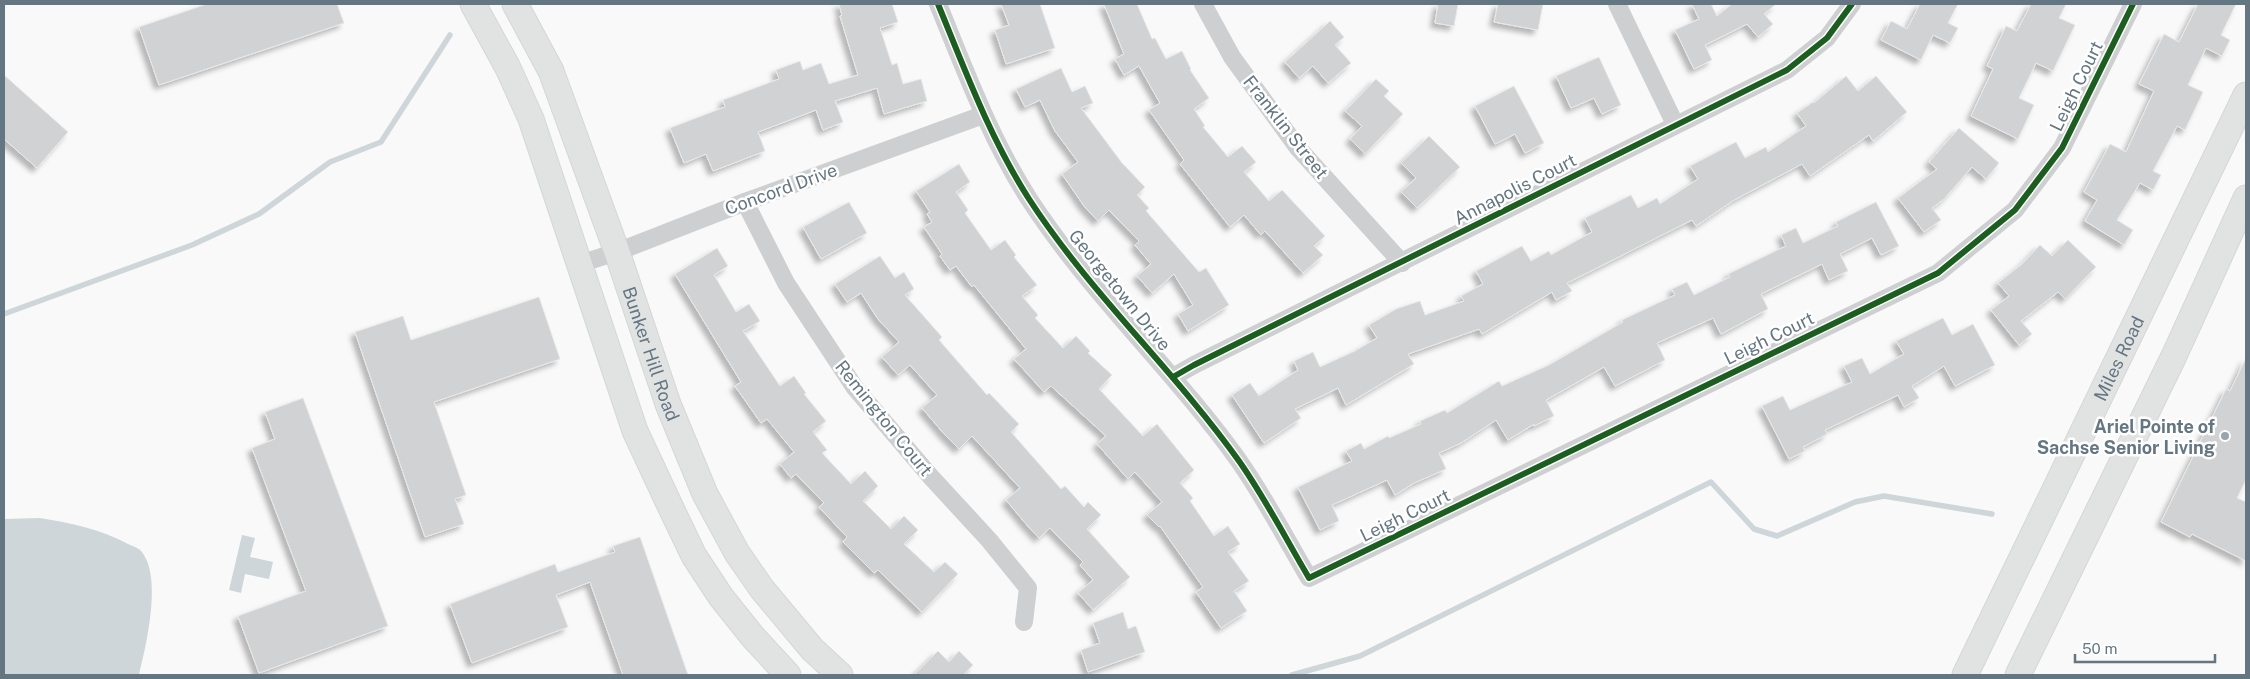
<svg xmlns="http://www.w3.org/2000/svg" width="2250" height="679" font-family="'Public Sans',sans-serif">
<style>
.water{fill:#ced6d9}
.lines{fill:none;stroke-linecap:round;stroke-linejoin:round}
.stream{stroke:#ced6d9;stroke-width:5.5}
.building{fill:#d0d2d3;stroke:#e8e8e8;filter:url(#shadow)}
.secondary-casing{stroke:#d5d6d7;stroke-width:27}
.minor{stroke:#cecfd0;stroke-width:18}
.secondary{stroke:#e1e2e2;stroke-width:25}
.cycleway-casing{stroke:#fff;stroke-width:9}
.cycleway{stroke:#1b5e20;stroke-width:6}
.poi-dot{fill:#99a4ac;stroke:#fff;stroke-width:2}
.labels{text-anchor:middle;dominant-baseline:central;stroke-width:5;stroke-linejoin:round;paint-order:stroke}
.street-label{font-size:18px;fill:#657683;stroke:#fff}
.poi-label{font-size:18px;font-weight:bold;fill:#657683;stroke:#fff;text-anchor:end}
</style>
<defs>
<filter id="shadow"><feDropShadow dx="-4.5" dy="4.5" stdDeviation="2.5" flood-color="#0004"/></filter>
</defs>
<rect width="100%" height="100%" fill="#f9f9f9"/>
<!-- water -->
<g class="water">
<path d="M40,518C71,523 100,529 128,544C132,546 139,548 141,551C163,576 146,646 139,675H4V519Z"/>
<polygon points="242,535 255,538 250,557 273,562 269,579 245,574 241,593 229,590"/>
</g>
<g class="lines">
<!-- stream -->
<g class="stream">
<polyline points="4,314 192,245 259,214 330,162 381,142 450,35"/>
<polyline points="1292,675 1360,656 1711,482 1754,529 1777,536 1855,502 1884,496 1992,514"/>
</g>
</g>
<!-- building -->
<g class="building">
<polygon points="207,4 337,4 344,23 159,85 139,27"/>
<polygon points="839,4 892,4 898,22 880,28 892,65 897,63 903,84 921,79 927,101 884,114 877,88 835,101 843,122 823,130 816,110 758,132 765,151 713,171 706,154 684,163 670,128 725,107 723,100 779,79 776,70 800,61 803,70 821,63 829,84 858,75 840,16 842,15"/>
<polygon points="1001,4 1040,4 1055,48 1006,64 995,30 1009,25"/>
<polygon points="1104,4 1137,4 1152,39 1155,38 1166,59 1182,51 1191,69 1190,70 1209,98 1194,109 1205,126 1203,127 1228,157 1242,146 1256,162 1244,172 1269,201 1282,190 1325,236 1314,246 1323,255 1303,273 1265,231 1261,235 1244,215 1230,227 1180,164 1184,160 1149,110 1160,103 1139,66 1124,75 1115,59 1124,54"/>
<polygon points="1438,4 1458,4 1454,26 1435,23"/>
<polygon points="1498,4 1543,4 1538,30 1494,22"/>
<polygon points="1692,4 1711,4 1717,16 1732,4 1776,4 1764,14 1773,24 1758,37 1747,24 1705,45 1712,60 1694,69 1675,30 1699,19"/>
<polygon points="1920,4 1958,4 1948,23 1958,28 1950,43 1933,35 1921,60 1881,40 1891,21 1907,29"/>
<polygon points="2031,4 2066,4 2059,18 2075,25 2053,71 2036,63 2019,98 2034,105 2018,139 1971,116 1993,69 1987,66 2006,26 2017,31"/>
<polygon points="2198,4 2236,4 2221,35 2230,40 2222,56 2206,48 2188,85 2203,92 2185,130 2177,126 2153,171 2161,175 2153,190 2140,183 2117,220 2133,230 2124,245 2085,221 2097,200 2084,192 2110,144 2126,152 2154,91 2139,84 2164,34 2179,42"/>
<polygon points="1330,21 1344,37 1335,45 1351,63 1328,83 1313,66 1299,78 1285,62"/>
<polygon points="1599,57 1621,105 1602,114 1594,98 1571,108 1556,76"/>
<polygon points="1061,68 1072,92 1085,86 1093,103 1081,108 1122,163 1145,187 1137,195 1149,208 1146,211 1199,272 1206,268 1229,305 1188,331 1178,314 1193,305 1174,274 1152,293 1137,276 1151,264 1135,245 1139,241 1109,210 1098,221 1084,206 1062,174 1078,162 1055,131 1040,100 1025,107 1016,89"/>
<polygon points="4,75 68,132 37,168 4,139"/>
<polygon points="1846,76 1858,91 1876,76 1907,112 1873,141 1869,135 1810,176 1802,164 1734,200 1696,226 1692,220 1567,283 1572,291 1556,300 1552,292 1482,334 1479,329 1408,354 1414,364 1346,405 1338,388 1295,409 1301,418 1264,443 1232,395 1250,383 1259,396 1298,370 1294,361 1313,352 1320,367 1355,351 1377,338 1369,325 1396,309 1420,301 1425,315 1464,301 1461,296 1483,284 1476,271 1522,246 1531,261 1549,251 1551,255 1592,232 1585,218 1631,195 1638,208 1657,198 1660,204 1698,179 1690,166 1736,142 1745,158 1766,147 1768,152 1806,126 1797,113 1813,102 1814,103"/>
<polygon points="1376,79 1389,91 1384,96 1403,114 1365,154 1350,139 1362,126 1345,111"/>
<polygon points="1514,86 1544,143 1525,153 1515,134 1495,144 1475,106"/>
<polygon points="1959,128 1999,163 1986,179 1972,167 1944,199 1932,208 1941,220 1924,232 1898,198 1937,169 1929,162"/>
<polygon points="1429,136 1460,167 1417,208 1401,192 1416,178 1401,163"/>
<polygon points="959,164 970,182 956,192 968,210 965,213 991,250 1005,240 1016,255 1014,257 1037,285 1022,296 1038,315 1035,318 1063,348 1076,336 1090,351 1088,353 1112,375 1099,389 1143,436 1157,424 1194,470 1180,483 1193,498 1190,501 1214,536 1228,526 1240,544 1228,552 1249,581 1234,591 1247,611 1221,628 1196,592 1203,587 1160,526 1159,527 1147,515 1162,502 1135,472 1128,479 1097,444 1106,436 1051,386 1044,392 1014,359 1026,349 974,285 972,287 956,266 950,270 940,256 942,254 924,227 932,222 927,214 930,212 916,191"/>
<polygon points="849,202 867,233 821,259 803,227"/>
<polygon points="1876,202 1899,246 1881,255 1872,238 1840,254 1848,271 1829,280 1822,264 1761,294 1768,309 1721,334 1713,318 1657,343 1665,360 1615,386 1604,367 1546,400 1554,416 1534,426 1534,424 1508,440 1496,420 1461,443 1439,453 1446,469 1414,483 1395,495 1387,480 1332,505 1339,521 1320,530 1298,487 1352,461 1346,451 1361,443 1364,449 1388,436 1389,438 1421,424 1420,421 1445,410 1447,413 1499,381 1502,386 1549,365 1623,322 1622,320 1675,295 1672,289 1687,282 1694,295 1730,277 1728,274 1786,246 1781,235 1796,228 1803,243 1838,226 1836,222"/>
<polygon points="2068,240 2096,267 2065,299 2058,292 2021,321 2032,334 2019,345 1991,310 2009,296 1998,283 2022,264 2040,245 2052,256"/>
<polygon points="717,248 728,266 714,275 736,312 749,304 760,321 743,331 780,386 794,376 806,393 804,394 826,421 813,432 827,450 822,453 851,484 865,471 878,486 863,501 891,529 904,516 918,530 904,544 934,572 945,562 958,574 922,612 878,570 874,573 843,542 847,537 819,507 824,503 796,474 791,478 780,464 794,452 767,419 761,423 735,386 741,382 675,274"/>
<polygon points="880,256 895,278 904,272 914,289 905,295 942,337 939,340 987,395 989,393 1019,424 1011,432 1061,489 1065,486 1084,507 1088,502 1101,515 1087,529 1130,577 1093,610 1078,593 1093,580 1080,565 1083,562 1050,528 1039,538 1026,524 1006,500 1020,488 972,436 959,449 945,435 922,408 937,395 910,365 898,375 882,357 899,342 878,319 861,293 847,302 835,284"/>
<polygon points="539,297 560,359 434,402 466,495 455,499 464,524 425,537 355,332 403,316 411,340"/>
<polygon points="1943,318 1952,335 1973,324 1995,365 1955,386 1944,366 1912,386 1919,398 1904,407 1898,395 1825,430 1827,434 1803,447 1805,451 1789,459 1762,406 1783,396 1790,410 1852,382 1844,366 1862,358 1870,374 1904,354 1896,341"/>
<polygon points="2246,358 2246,480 2237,498 2246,502 2246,561 2192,534 2190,537 2161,522 2226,389 2230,391"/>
<polygon points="303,398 388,626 259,673 238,616 306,591 252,448 275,439 265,412"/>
<polygon points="640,537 688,675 623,675 590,582 556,595 568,627 472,663 450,604 555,564 558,572 615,552 613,546"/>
<polygon points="1123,612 1128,629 1136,626 1145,652 1088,672 1081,650 1100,643 1093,623"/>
<polygon points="938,651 949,662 959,651 973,665 963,675 914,675"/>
</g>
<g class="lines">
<!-- secondary casing -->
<g class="secondary-casing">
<g id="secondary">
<polyline points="473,4 508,68 531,119 635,431 671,508 694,556 721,597 753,637 788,675"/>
<path id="s1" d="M515,4L551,71L617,252L668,404L705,494L737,553L762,589L812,649L840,675"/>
<path id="s2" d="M1965,675L2246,95"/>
<polyline points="2018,675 2174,356 2246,198"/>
</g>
</g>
<!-- minor -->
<g class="minor">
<path d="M938,4C965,70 990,138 1029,199C1090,293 1174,370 1239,461C1265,498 1286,539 1309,578L1938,273L2015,210L2062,148L2133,4"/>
<polyline points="1203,4 1232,57 1298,148 1402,263"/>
<polyline points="1617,4 1675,124"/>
<polyline points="745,202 786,283 855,388 931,477 989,540 1028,588 1024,622"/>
<polyline points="579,264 617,252 745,202 983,115"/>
<polyline points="1173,377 1194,365 1787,70 1827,38 1852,4"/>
</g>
<!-- secondary -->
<use href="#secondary" class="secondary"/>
<!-- cycleway casing -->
<g class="cycleway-casing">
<g id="cycleway">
<path d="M938,4C965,70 990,138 1029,199C1090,293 1174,370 1239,461C1265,498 1286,539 1309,578L1938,273L2015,210L2062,148L2133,4"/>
<polyline points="1173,377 1194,365 1787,70 1827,38 1852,4"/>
</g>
</g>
<!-- cycleway -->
<use href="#cycleway" class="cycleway"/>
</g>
<!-- markers -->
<circle class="poi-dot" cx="2225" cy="436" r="5"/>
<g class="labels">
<!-- street labels -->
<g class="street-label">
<text transform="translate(2076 86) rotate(-64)">Leigh Court</text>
<text transform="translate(1286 127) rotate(52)">Franklin Street</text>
<text transform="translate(781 189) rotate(-20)">Concord Drive</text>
<text transform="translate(1515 189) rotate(-27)">Annapolis Court</text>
<text transform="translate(1120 290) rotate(51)">Georgetown Drive</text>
<text transform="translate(1769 338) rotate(-26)">Leigh Court</text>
<text stroke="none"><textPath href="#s1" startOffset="376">Bunker Hill Road</textPath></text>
<text stroke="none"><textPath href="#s2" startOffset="352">Miles Road</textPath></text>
<text transform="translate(884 418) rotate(51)">Remington Court</text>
<text transform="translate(1405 515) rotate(-26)">Leigh Court</text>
</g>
<!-- poi labels -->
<g class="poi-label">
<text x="2215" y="426">Ariel Pointe of<tspan x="2215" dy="21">Sachse Senior Living</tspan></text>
</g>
</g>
<!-- border -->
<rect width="2250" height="679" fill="none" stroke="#657683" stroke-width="10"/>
<!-- scale -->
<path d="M2075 654v8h140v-8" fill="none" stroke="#657683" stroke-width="2.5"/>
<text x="2082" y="654" font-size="15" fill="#657683" stroke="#ffffff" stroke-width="4" paint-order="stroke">50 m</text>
</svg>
